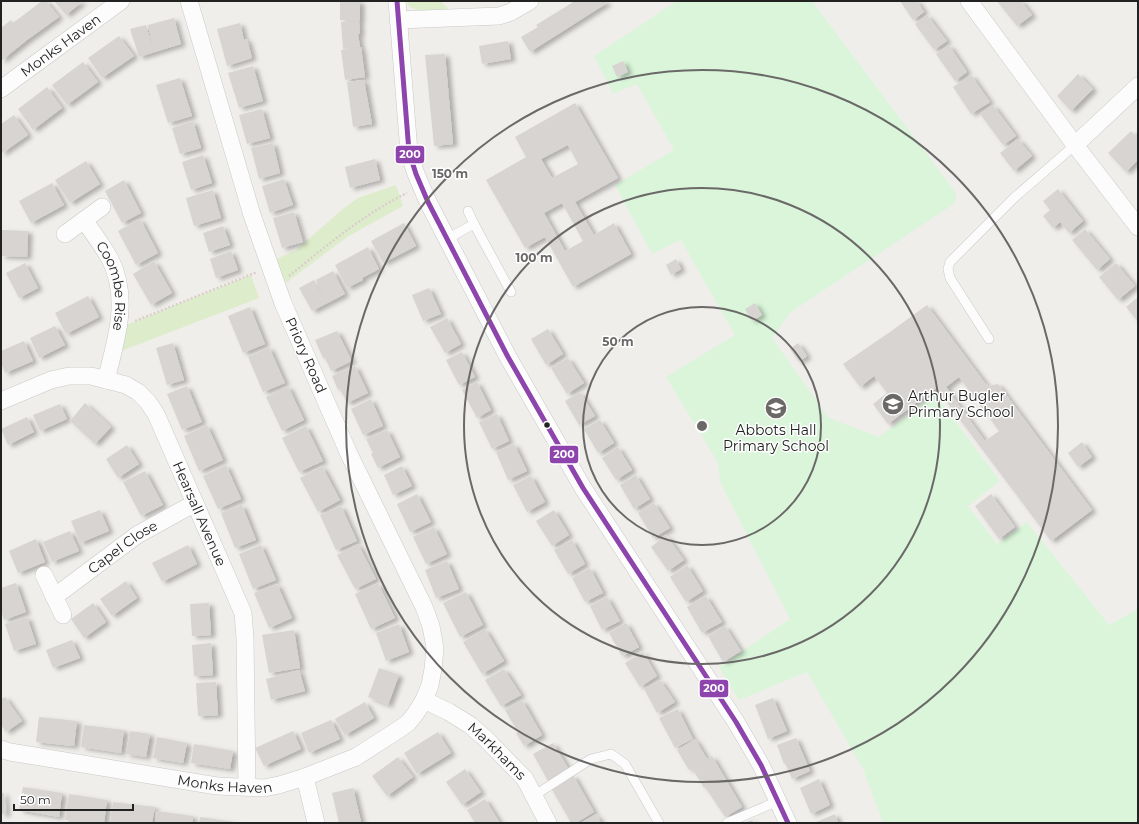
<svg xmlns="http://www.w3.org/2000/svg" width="1139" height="824" font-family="Montserrat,sans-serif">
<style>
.grass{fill:#ddeccb}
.park{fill:#daf5da}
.building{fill:#d7d4d2;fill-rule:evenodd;filter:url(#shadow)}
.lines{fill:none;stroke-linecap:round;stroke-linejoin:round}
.service-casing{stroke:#c9c8c7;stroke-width:10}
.minor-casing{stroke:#c9c8c7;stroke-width:18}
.path{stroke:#dccecd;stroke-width:2.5;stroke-dasharray:2 2;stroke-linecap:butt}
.service{stroke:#fdfcfc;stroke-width:9}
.minor{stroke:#fdfcfc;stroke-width:17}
.bus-1-casing{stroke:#fff;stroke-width:8}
.bus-1{stroke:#8e44ad;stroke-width:5}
.ring{fill:none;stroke:#6a6968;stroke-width:2}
.bus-dot{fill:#222;stroke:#fff;stroke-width:1.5}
.labels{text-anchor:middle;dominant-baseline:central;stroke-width:3;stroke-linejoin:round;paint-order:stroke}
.street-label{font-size:14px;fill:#222;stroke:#fff}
.poi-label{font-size:14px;fill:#222;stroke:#fff;text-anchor:start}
.centre{fill:#6a6968;stroke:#fff;stroke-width:2}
.ring-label{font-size:12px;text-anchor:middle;font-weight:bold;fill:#6a6968;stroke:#fff;stroke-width:3;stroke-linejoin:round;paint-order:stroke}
.line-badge{stroke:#fff;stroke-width:1.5}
.badge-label{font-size:11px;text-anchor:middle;font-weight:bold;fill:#fff}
</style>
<defs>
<filter id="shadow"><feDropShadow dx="4.5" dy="2.5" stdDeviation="2" flood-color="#0004"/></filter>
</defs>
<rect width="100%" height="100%" fill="#f0eeeb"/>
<!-- grass -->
<g class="grass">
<path d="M407,1H440L451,11C436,11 420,15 408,5Z"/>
<polygon points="396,185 403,206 347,237 286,283 281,273 272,261 296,250 344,208 358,198"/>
<polygon points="251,275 259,298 121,351 119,328"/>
</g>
<!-- park -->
<polygon class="park" points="677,1 812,1 956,193 955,203 791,312 772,338 829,418 879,437 935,394 1000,481 968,506 997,544 1027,522 1109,625 1138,609 1138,823 883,823 863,769 807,672 739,700 719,667 790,619 721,484 717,461 666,377 735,335 681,240 652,254 615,185 674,150 637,84 613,94 594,56"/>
<!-- building -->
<g class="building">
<polygon points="42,1 46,1 59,17 27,40 1,61 1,28 11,20 13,23"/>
<polygon points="54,1 83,1 66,15"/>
<polygon points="340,1 360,1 360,21 359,21 360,34 358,34 360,47 343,49 341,22 355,21 340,20"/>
<polygon points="575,1 605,1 607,3 530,52 521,37 538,27 536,25"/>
<polygon points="900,1 917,1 924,12 913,20"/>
<polygon points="997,1 1021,1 1032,15 1017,26"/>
<polygon points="927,15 947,41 934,50 915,24"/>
<polygon points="174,18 181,44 139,57 130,29 146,25 153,48 148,25"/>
<polygon points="240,23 244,40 247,39 252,58 227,66 217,29"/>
<polygon points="119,36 134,56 102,78 88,58"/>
<polygon points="508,41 511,59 482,64 479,46"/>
<polygon points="949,45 967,72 955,81 936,54"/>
<polygon points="361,47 365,77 345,80 341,50"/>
<polygon points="445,54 453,144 434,146 425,55"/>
<polygon points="623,61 628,72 617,77 612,66"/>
<polygon points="83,62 98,82 67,105 52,85"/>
<polygon points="253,66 263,101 239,108 228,73"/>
<polygon points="1078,74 1093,89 1071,111 1057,96"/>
<polygon points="971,75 990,102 971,114 953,87"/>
<polygon points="180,78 192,116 168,123 156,85"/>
<polygon points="364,80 372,124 353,127 347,82"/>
<polygon points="47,87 62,108 33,130 18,109"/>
<path d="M575,103L618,178L575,202L594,235L614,223L631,254L573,287L545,237L525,248L486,180L526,157L515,137ZM568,145L578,164L552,178L541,159ZM562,203L583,241L565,251L544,213Z"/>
<polygon points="993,105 1016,136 1003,145 980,114"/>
<polygon points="262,109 270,138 247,144 239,115"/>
<polygon points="14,115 28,135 1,154 1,124"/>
<polygon points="193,121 201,148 180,154 172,128"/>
<polygon points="1131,131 1138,139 1138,160 1126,172 1108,153"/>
<polygon points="1018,139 1032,156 1014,171 1000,153"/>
<polygon points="273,143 280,173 259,179 251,148"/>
<polygon points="203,155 212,183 191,190 182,162"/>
<polygon points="375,159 380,180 350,188 345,167"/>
<polygon points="86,161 100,184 70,203 55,180"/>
<polygon points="284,179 293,205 270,213 262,186"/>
<polygon points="124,180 141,213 122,223 105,191"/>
<polygon points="52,183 64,205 31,223 19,201"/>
<polygon points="1058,189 1083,221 1069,233 1060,222 1053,228 1043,216 1050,210 1043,201"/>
<polygon points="213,190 221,218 194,226 186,198"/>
<polygon points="294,212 303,242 282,248 273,218"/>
<polygon points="140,219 158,253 136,265 118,231"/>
<polygon points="404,223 416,246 383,263 371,241"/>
<polygon points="223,226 230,245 209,252 203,233"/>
<polygon points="1085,229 1110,259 1097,270 1072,240"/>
<polygon points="2,230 28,231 27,257 1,256"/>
<polygon points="368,247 379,269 362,278 363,280 347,288 335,265"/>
<polygon points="231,251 238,270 216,278 210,259"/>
<polygon points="676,259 681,269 671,275 666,265"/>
<polygon points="154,261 172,293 151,305 133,274"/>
<polygon points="25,263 38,288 19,298 6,273"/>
<polygon points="1116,263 1135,286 1118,300 1099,277"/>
<polygon points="333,271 345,294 312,311 299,288 314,280 323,296 316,280"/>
<polygon points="429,288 441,314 423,321 412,295"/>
<polygon points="88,296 99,317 66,334 55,313"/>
<polygon points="1138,297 1138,322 1126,307"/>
<polygon points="755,303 762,315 752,321 745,309"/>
<path d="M927,305L985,383L989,386L998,384L1092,510L1051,541L936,388L888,424L873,404L887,393L874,376L860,387L843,364L890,332ZM959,377L999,431L985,441L946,387Z"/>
<polygon points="250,307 265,344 243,353 228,316"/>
<polygon points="447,318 461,344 445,353 430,327"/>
<polygon points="55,326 65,345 39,358 30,338"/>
<polygon points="548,329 563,354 546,365 531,339"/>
<polygon points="337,331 352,361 331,371 325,358 323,358 315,340"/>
<polygon points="24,341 33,361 5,373 1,363 1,351"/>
<polygon points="173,343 184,380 167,385 156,348"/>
<polygon points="798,343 807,356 799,362 790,349"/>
<polygon points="269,347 285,383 263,392 248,357"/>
<polygon points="462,352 475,377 459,385 446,360"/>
<polygon points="568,358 584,383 567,394 551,368"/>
<polygon points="355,366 368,393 347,403 340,389 338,390 332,376"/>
<polygon points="477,382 491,410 477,418 462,390"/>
<polygon points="187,386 202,422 182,430 167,394"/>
<polygon points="288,386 304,420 282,431 266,397"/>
<polygon points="580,392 595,416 579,425 565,401"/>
<polygon points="371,399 383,426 363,435 351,409"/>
<polygon points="85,403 111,427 95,444 70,421"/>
<polygon points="60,404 67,419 40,431 33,415"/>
<polygon points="497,414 509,441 492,449 479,422"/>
<polygon points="27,417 34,432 8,445 1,429"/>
<polygon points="600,420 614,443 598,453 584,429"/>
<polygon points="207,425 223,460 199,471 184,436"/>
<polygon points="306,426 323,461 299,472 282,438"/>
<polygon points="387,430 400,457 378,468 371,454 373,453 366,439"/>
<polygon points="1082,442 1092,457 1078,467 1068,453"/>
<polygon points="514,444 527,471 508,480 496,452"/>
<polygon points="127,445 139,464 118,478 106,459"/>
<polygon points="618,447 632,470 616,480 602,458"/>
<polygon points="226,465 241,499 218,509 203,476"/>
<polygon points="322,466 340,500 318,512 300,478"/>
<polygon points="402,466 412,486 393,495 384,475"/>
<polygon points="145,471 163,505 141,516 123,482"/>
<polygon points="636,475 650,499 634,509 620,485"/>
<polygon points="531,476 545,502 527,512 513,485"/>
<polygon points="417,494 431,522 410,532 397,504"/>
<polygon points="991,494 1015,527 999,539 975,506"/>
<polygon points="654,503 670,528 653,538 638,513"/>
<polygon points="242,505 256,540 235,548 221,513"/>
<polygon points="341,506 357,541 336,550 320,515"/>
<polygon points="100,510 109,531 80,543 71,521"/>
<polygon points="554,510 569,535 552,546 536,521"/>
<polygon points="434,527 447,554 426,564 413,537"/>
<polygon points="70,531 79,551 52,562 43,542"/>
<polygon points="666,535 684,560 668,571 651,547"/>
<polygon points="36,539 45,562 18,573 9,551"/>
<polygon points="572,540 585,564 568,574 554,550"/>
<polygon points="358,544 376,579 355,589 337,555"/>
<polygon points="188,545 197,564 162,582 152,563"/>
<polygon points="261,545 276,580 253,589 239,554"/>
<polygon points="447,561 459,589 436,598 425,570"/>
<polygon points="687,565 703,591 686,602 670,577"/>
<polygon points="590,568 603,593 585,602 572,578"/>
<polygon points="126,581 137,598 112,616 100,599"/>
<polygon points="16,583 26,612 4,620 1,610 1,588"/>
<polygon points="378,583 395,618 371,629 355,594"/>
<polygon points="277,584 292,618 269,628 254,593"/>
<polygon points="466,592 483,625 460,637 443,603"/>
<polygon points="706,596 722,622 702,633 687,607"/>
<polygon points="607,597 620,621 602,630 590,606"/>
<polygon points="93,603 106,622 84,638 71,619"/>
<polygon points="209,603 211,635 192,636 190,604"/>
<polygon points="27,617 36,644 14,651 5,624"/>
<polygon points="626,623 639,647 622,656 609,633"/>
<polygon points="399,624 409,652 386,661 376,633"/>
<polygon points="725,626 741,651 723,662 708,636"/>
<polygon points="485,629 504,661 482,674 463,642"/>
<polygon points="294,630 300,668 269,673 262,635"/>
<polygon points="72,640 80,658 53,668 46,650"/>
<polygon points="211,643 213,675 194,676 192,645"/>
<polygon points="643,652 657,676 640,687 625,663"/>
<polygon points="379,668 399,675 388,705 368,697"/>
<polygon points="504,669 521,695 501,706 485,680"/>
<polygon points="299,670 305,691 271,700 266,679"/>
<polygon points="660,680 675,702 657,713 644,689"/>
<polygon points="216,682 218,715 198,716 196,683"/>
<polygon points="5,697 22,721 6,732 1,725 1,699"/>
<polygon points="773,698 787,731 768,739 755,705"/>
<polygon points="522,700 542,735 524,746 516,733 518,732 505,710"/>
<polygon points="365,702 374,718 345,735 335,719"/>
<polygon points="678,709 693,739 675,748 659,718"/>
<polygon points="39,717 77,721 74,746 36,742"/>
<polygon points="331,720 340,739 309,753 301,733"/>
<polygon points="84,725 124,730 121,753 81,747"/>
<polygon points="130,731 150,734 146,757 126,754"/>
<polygon points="293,731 301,749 264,766 255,748"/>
<polygon points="438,732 451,753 417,774 404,753"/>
<polygon points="157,737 187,743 183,763 153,758"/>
<polygon points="796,738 810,771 792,779 785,763 784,764 777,745"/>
<polygon points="695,739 707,759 695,767 712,756 742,807 725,817 705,787 704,788 692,768 689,770 677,750"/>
<polygon points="553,743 568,768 548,781 533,754"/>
<polygon points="194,744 233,751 230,769 191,763"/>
<polygon points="398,757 413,777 387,796 372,776"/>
<polygon points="465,769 481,792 462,805 446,782"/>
<polygon points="573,775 594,812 576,823 571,823 551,788"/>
<polygon points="819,779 830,805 811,814 800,788"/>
<polygon points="23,787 62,793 59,817 19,810"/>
<polygon points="353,788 361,822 339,823 332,793"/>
<polygon points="1,793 4,793 6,814 1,814"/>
<polygon points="69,794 107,800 104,823 84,823 65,820"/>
<polygon points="485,799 500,823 475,823 467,810"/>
<polygon points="113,802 155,807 152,823 110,823"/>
<polygon points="156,811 193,816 192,823 155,823"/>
<polygon points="596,814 601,823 581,823"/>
<polygon points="835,814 838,823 814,823"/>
<polygon points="200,817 235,822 235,823 199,823"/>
<polygon points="752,820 754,823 744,823"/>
</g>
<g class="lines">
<!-- service casing -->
<g class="service-casing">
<g id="service">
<polyline points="468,211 474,224"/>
<polyline points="447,239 474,224 511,292"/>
<polyline points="989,339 950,278 948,269 950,262 1015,197 1075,145"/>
<polyline points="535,795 591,759 611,754 625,764 659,823"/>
<polyline points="727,823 778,801"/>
</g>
</g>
<!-- minor casing -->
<g class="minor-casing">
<g id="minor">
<polyline points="397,1 409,152 416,174 428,202 508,357 583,488 736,722 761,765 788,823"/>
<polyline points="969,1 1075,145 1138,227"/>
<polyline points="398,20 499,16 511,12 530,1"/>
<path id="s1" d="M1,89L121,1"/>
<polyline points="1075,145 1138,86"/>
<path id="s2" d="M84,220C93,233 102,245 110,259C130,298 116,341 106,380"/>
<polyline points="65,234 102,207"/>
<path id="s3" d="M1,401L51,380L69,376H91L126,385L138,392L148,402L156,414L243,613L245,638L247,787"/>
<polyline points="44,575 63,615"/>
<path id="s4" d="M54,597L137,535L195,503"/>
<path id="s5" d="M424,700L449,712L470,725L486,739L525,779L548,823"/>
<path id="s6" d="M1,749L10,752L217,786L264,788L279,785L305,777L356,757L398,730L408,723L416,713L424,700L430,685L433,669L435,648L431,626L424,607L349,454L283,303L252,215L189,1"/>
<polyline points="305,777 316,823"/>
</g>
</g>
<!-- path -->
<g class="path">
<path d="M289,276C326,246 364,214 407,193"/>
<polyline points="135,321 257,272"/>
</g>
<!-- service -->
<use href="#service" class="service"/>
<!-- minor -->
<use href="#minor" class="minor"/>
<!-- bus-1 casing -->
<g class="bus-1-casing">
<polyline id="bus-1" points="397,1 409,152 416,174 428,202 508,357 583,488 736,722 761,765 788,823"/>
</g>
<!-- bus-1 -->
<use href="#bus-1" class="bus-1"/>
</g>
<!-- distance rings -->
<g class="ring">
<circle cx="702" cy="426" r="119"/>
<circle cx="702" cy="426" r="238"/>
<circle cx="702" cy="426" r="356"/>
</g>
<!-- icons -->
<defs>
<g id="school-disc" transform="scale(1.15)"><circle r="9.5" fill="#6a6968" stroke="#fff"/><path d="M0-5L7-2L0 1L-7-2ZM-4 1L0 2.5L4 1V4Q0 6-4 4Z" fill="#fff"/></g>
</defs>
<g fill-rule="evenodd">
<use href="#school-disc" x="893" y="404"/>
<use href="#school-disc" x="776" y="408"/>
</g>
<!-- markers -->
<circle class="bus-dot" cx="547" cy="425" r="3.5"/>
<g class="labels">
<!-- street labels -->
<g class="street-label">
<text stroke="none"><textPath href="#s1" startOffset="74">Monks Haven</textPath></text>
<text stroke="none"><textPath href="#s2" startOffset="74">Coombe Rise</textPath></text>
<text transform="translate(306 355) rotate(66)">Priory Road</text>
<text stroke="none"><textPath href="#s3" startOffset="282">Hearsall Avenue</textPath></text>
<text stroke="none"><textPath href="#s4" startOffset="85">Capel Close</textPath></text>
<text stroke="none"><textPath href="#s5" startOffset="90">Markhams</textPath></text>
<text stroke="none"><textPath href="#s6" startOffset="227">Monks Haven</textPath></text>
</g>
<!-- poi labels -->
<g class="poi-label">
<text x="908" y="396">Arthur Bugler<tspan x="908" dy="16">Primary School</tspan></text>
<text x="776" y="430" text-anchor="middle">Abbots Hall<tspan x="776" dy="16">Primary School</tspan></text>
</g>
</g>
<circle cx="702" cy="426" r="6" class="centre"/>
<g class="ring-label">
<text x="450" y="178">150 m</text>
<text x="534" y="262">100 m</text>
<text x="618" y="346">50 m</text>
</g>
<g class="line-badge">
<rect x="395" y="145" width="30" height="19" rx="4" fill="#8e44ad"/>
<rect x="549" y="445" width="30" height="19" rx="4" fill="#8e44ad"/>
<rect x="699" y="679" width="30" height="19" rx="4" fill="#8e44ad"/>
</g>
<g class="badge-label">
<text x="410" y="158">200</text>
<text x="564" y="458">200</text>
<text x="714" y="692">200</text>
</g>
<!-- border -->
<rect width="1139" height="824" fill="none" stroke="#222222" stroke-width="4"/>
<!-- scale -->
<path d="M14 804v6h119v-6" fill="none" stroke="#222222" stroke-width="2"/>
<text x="20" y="804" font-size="12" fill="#222222" stroke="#ffffff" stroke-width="3" paint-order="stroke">50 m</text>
</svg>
